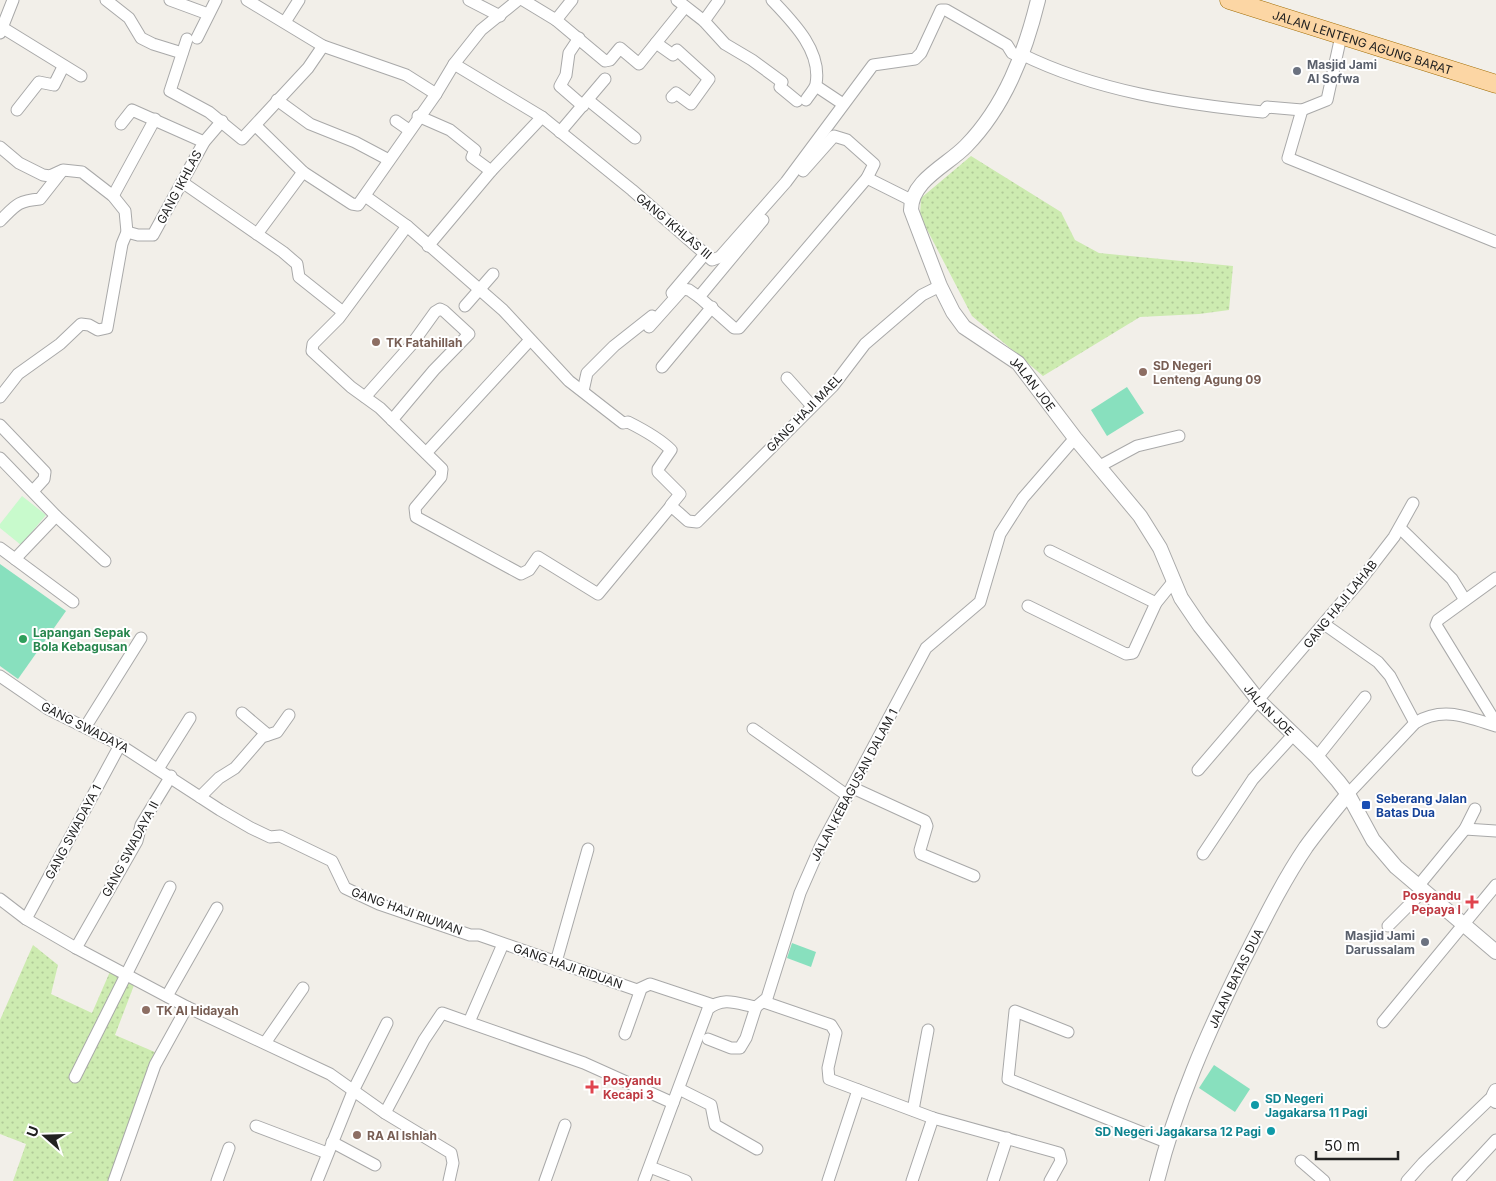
<svg xmlns="http://www.w3.org/2000/svg" width="1496" height="1181" font-family="Inter,sans-serif">
<style>
.grass{fill:url(#grass-dots)}
.park{fill:#c8facc}
.pitch{fill:#88e0be}
.lines{fill:none;stroke-linecap:round;stroke-linejoin:round}
.minor-casing{stroke:#a9a9a9;stroke-width:13}
.tertiary-casing{stroke:#a9a9a9;stroke-width:16}
.primary-casing{stroke:#a06b00;stroke-width:19}
.minor{stroke:#fff;stroke-width:11}
.tertiary{stroke:#fff;stroke-width:14}
.primary{stroke:#fcd6a4;stroke-width:18}
.worship-dot{fill:#6b7280;stroke:#fff;stroke-width:2}
.education-dot{fill:#8d6e63;stroke:#fff;stroke-width:2}
.leisure-dot{fill:#2e9e5b;stroke:#fff;stroke-width:2}
.transit-dot{fill:#1a4fb4;stroke:#fff;stroke-width:2}
.health-dot{fill:#e0444e;stroke:#fff;stroke-width:2}
.culture-dot{fill:#0f9aa8;stroke:#fff;stroke-width:2}
.labels{text-anchor:middle;dominant-baseline:central;stroke-width:4;stroke-linejoin:round;paint-order:stroke}
.street-label{font-size:12px;fill:#222;stroke:#fff}
.worship-label{font-size:12px;font-weight:bold;fill:#5b616d;stroke:#fff;text-anchor:start}
.education-label{font-size:12px;font-weight:bold;fill:#785e54;stroke:#fff;text-anchor:start}
.leisure-label{font-size:12px;font-weight:bold;fill:#27864d;stroke:#fff;text-anchor:start}
.transit-label{font-size:12px;font-weight:bold;fill:#164399;stroke:#fff;text-anchor:start}
.health-label{font-size:12px;font-weight:bold;fill:#be3a42;stroke:#fff;text-anchor:end}
.culture-label{font-size:12px;font-weight:bold;fill:#0d838f;stroke:#fff;text-anchor:start}
</style>
<defs>
<pattern id="grass-dots" width="8" height="8" patternUnits="userSpaceOnUse" patternTransform="scale(1.25)"><rect width="8" height="8" fill="#cdebb0"/><path d="M2 2h.1M6 6h.1" fill="none" stroke="#b0c997" stroke-width="1.8" stroke-linecap="round"/></pattern>
</defs>
<rect width="100%" height="100%" fill="#f2efe9"/>
<!-- grass -->
<g class="grass">
<polygon points="971,156 1061,212 1075,240 1099,253 1233,266 1229,310 1199,314 1140,317 1043,376 972,316 920,216 921,198"/>
<polygon points="33,945 58,965 51,994 92,1013 112,967 136,980 115,1035 157,1053 109,1181 13,1181 26,1144 0,1134 0,1020"/>
</g>
<!-- park -->
<polygon class="park" points="22,496 46,515 21,545 0,528 0,524"/>
<!-- pitch -->
<g class="pitch">
<polygon points="1127,387 1144,413 1107,436 1091,410"/>
<polygon points="0,564 66,611 18,679 0,666"/>
<polygon points="792,943 816,952 811,967 787,958"/>
<polygon points="1214,1065 1250,1089 1235,1112 1199,1088"/>
</g>
<g class="lines">
<!-- minor casing -->
<g class="minor-casing">
<g id="minor">
<polyline points="106,0 129,18 141,38 153,44 182,53"/>
<polyline points="170,0 208,14"/>
<polyline points="247,0 323,46 406,75 436,94"/>
<polyline points="469,0 500,16"/>
<polyline points="523,0 556,20 572,0"/>
<polyline points="677,0 704,21 725,44 752,60 782,82 780,87 797,101"/>
<path d="M772,0C793,22 822,51 816,84C815,89 809,95 806,100"/>
<polyline points="556,20 605,61 610,60 620,48 639,64 685,7"/>
<polyline points="704,21 719,0"/>
<polyline points="285,22 299,0"/>
<polyline points="3,28 81,76"/>
<polyline points="0,33 13,0"/>
<polyline points="197,38 216,0"/>
<polyline points="579,38 569,53 566,75 560,86 583,106"/>
<polyline points="187,39 170,91 209,112 242,139 308,68 323,46"/>
<polyline points="656,43 673,55 677,50 709,79 691,104 676,93 672,97"/>
<path d="M1021,54C1096,91 1181,104 1263,112L1267,107L1302,110L1327,100L1341,36"/>
<polyline points="454,64 542,117 632,190 712,260 720,257 786,182 873,65 915,59 921,53 941,10 946,10 1007,45 1012,53 1020,57"/>
<polyline points="816,86 843,104"/>
<polyline points="277,100 310,124 355,142 389,160"/>
<polyline points="588,100 635,138"/>
<polyline points="17,110 39,82 54,85 63,67"/>
<polyline points="1302,110 1288,158 1496,242"/>
<polyline points="418,116 450,130 475,150 472,157 491,171"/>
<polyline points="396,121 409,130"/>
<polyline points="121,124 132,110 204,142"/>
<polyline points="256,126 303,172 352,204 358,205 436,94 454,64 481,30 518,0"/>
<polyline points="560,132 605,79"/>
<polyline points="0,147 19,163 43,175 50,176 63,170 82,172 113,196 125,211 127,232 122,244 107,328 98,330 89,325 81,324 60,344 18,374 0,397"/>
<polyline points="867,178 911,200"/>
<polyline points="182,182 283,252 297,264 299,277 343,312"/>
<polyline points="113,196 155,119"/>
<path d="M365,196L407,226L503,310L569,381L623,423L628,422C644,430 659,438 671,450L658,469V472L680,494L671,505"/>
<path d="M0,221C16,205 17,201 40,199L62,171"/>
<polyline points="407,226 339,318 313,344 312,351 351,387 380,408 442,469 441,477 415,508 416,517 521,574 529,570 538,557 598,594 671,506 688,521 697,522 833,386 865,344 922,295 940,286"/>
<polyline points="127,232 138,235 153,235 204,142 222,121"/>
<polyline points="257,234 303,172"/>
<polyline points="428,246 491,171 542,117"/>
<polyline points="672,293 705,254"/>
<polyline points="699,297 734,328 739,328 867,178 874,164 847,140 834,136 803,171"/>
<polyline points="465,306 493,274"/>
<polyline points="649,327 683,289 689,290 699,297 763,220"/>
<polyline points="662,367 712,307"/>
<polyline points="787,378 812,406"/>
<polyline points="583,391 587,373 614,346 652,316"/>
<polyline points="365,397 412,344 435,312 440,309 444,311 469,334 434,370 392,420"/>
<polyline points="0,425 45,472 44,479 33,491"/>
<polyline points="426,453 530,340"/>
<polyline points="0,458 56,516 105,561"/>
<polyline points="1098,467 1137,446 1179,436"/>
<polyline points="1400,528 1452,579 1465,600"/>
<polyline points="0,548 15,559 56,516"/>
<polyline points="1050,551 1156,603"/>
<polyline points="15,559 73,602"/>
<polyline points="1496,578 1438,620 1436,625 1496,723"/>
<polyline points="1028,606 1126,654 1133,653 1156,603 1173,582"/>
<polyline points="1324,624 1378,662 1390,676 1415,723"/>
<polyline points="0,676 48,709 120,745 220,810 251,828 270,837 280,836 332,861 345,888 379,904 470,935 479,935 637,990 650,984 713,1005"/>
<polyline points="242,713 268,735"/>
<polyline points="86,726 141,638"/>
<polyline points="753,729 848,796"/>
<polyline points="1317,757 1365,697"/>
<polyline points="158,769 190,718"/>
<polyline points="1198,770 1360,581 1394,537 1413,503"/>
<polyline points="853,788 925,821 927,826 920,850 921,854 974,876"/>
<path d="M1348,794L1415,723C1443,706 1467,717 1496,726"/>
<polyline points="200,797 219,778 235,768 262,737 277,732 289,715"/>
<polyline points="1465,829 1496,831"/>
<polyline points="1203,854 1253,779 1294,734"/>
<polyline points="1419,885 1465,829 1475,809"/>
<polyline points="0,899 26,919 76,948 187,1007 330,1074 385,1113 451,1153 453,1163 449,1181"/>
<polyline points="26,919 120,745"/>
<polyline points="1388,926 1424,890"/>
<polyline points="76,948 137,841 141,825 171,776"/>
<polyline points="556,962 588,849"/>
<polyline points="167,996 217,908"/>
<polyline points="764,1002 831,1025 836,1033 828,1068 829,1079 933,1118 1059,1153 1061,1161 1050,1181"/>
<polyline points="469,1022 503,944"/>
<polyline points="1383,1022 1496,885"/>
<polyline points="1068,1032 1015,1011 1008,1079 1166,1142"/>
<polyline points="625,1034 641,989"/>
<polyline points="708,1039 731,1048 740,1048 746,1038 756,1007"/>
<polyline points="265,1043 303,988"/>
<polyline points="75,1077 170,887"/>
<polyline points="679,1089 711,1105 715,1125 757,1149"/>
<polyline points="913,1110 928,1030"/>
<polyline points="385,1113 424,1040 442,1013 584,1063 673,1103"/>
<polyline points="256,1126 327,1153"/>
<polyline points="332,1142 375,1165"/>
<polyline points="1301,1161 1324,1181"/>
<polyline points="650,1167 686,1181"/>
<polyline points="114,1181 155,1065 187,1007"/>
<polyline points="217,1181 229,1148"/>
<polyline points="317,1181 354,1089 387,1023"/>
<polyline points="545,1181 565,1125"/>
<path d="M644,1181L708,1009C724,996 738,1004 756,1007L767,998L800,893L821,845L926,648L980,602L1000,534L1023,498L1075,438"/>
<polyline points="828,1181 858,1090"/>
<polyline points="912,1181 933,1118"/>
<polyline points="993,1181 1007,1138"/>
<polyline points="1407,1181 1423,1163 1494,1095"/>
<polyline points="1458,1181 1496,1140"/>
</g>
</g>
<!-- tertiary casing -->
<g class="tertiary-casing">
<g id="tertiary">
<path id="s1" d="M1038,0C1025,53 1005,106 966,146C948,165 911,180 911,210L940,286L953,312L964,327L1018,363L1075,438L1140,516L1160,548L1181,598L1200,626L1259,701L1317,757L1338,781L1348,794L1373,840L1396,867L1496,952"/>
<polyline points="1496,1091 1494,1095 1496,1101"/>
<path id="s2" d="M1157,1181C1176,1104 1207,1034 1242,963C1262,924 1281,884 1306,847C1319,829 1334,811 1348,794"/>
</g>
</g>
<!-- primary casing -->
<g class="primary-casing">
<g id="primary">
<path id="s3" d="M1229,0L1496,84"/>
</g>
</g>
<!-- minor -->
<use href="#minor" class="minor"/>
<!-- tertiary -->
<use href="#tertiary" class="tertiary"/>
<!-- primary -->
<use href="#primary" class="primary"/>
</g>
<!-- markers -->
<g class="worship-dot">
<circle cx="1297" cy="71" r="5"/>
<circle cx="1425" cy="942" r="5"/>
</g>
<g class="education-dot">
<circle cx="376" cy="342" r="5"/>
<circle cx="1143" cy="372" r="5"/>
<circle cx="146" cy="1010" r="5"/>
<circle cx="357" cy="1135" r="5"/>
</g>
<circle class="leisure-dot" cx="23" cy="639" r="5"/>
<rect class="transit-dot" x="1361" y="800" width="10" height="10" rx="2.5"/>
<g class="health-dot">
<path d="M1469.5 894.5h5v5h5v5h-5v5h-5v-5h-5v-5h5z"/>
<path d="M589.5 1079.5h5v5h5v5h-5v5h-5v-5h-5v-5h5z"/>
</g>
<g class="culture-dot">
<circle cx="1255" cy="1105" r="5"/>
<circle cx="1271" cy="1131" r="5"/>
</g>
<g class="labels">
<!-- street labels -->
<g class="street-label">
<text stroke="none"><textPath href="#s3" startOffset="140">JALAN LENTENG AGUNG BARAT</textPath></text>
<text transform="translate(179 187) rotate(-62)">GANG IKHLAS</text>
<text transform="translate(674 226) rotate(40)">GANG IKHLAS III</text>
<text stroke="none"><textPath href="#s1" startOffset="471">JALAN JOE</textPath></text>
<text transform="translate(804 413) rotate(-46)">GANG HAJI MAEL</text>
<text transform="translate(1340 604) rotate(-51)">GANG HAJI LAHAB</text>
<text stroke="none"><textPath href="#s1" startOffset="876">JALAN JOE</textPath></text>
<text transform="translate(85 727) rotate(27)">GANG SWADAYA</text>
<text transform="translate(854 785) rotate(-62)">JALAN KEBAGUSAN DALAM 1</text>
<text transform="translate(73 832) rotate(-62)">GANG SWADAYA 1</text>
<text transform="translate(130 849) rotate(-62)">GANG SWADAYA II</text>
<text transform="translate(407 911) rotate(20)">GANG HAJI RIUWAN</text>
<text transform="translate(568 966) rotate(19)">GANG HAJI RIDUAN</text>
<text stroke="none"><textPath href="#s2" startOffset="218">JALAN BATAS DUA</textPath></text>
</g>
<!-- worship labels -->
<g class="worship-label">
<text x="1307" y="64">Masjid Jami<tspan x="1307" dy="14">Al Sofwa</tspan></text>
<text x="1415" y="935" text-anchor="end">Masjid Jami<tspan x="1415" dy="14">Darussalam</tspan></text>
</g>
<!-- education labels -->
<g class="education-label">
<text x="386" y="342">TK Fatahillah</text>
<text x="1153" y="365">SD Negeri<tspan x="1153" dy="14">Lenteng Agung 09</tspan></text>
<text x="156" y="1010">TK Al Hidayah</text>
<text x="367" y="1135">RA Al Ishlah</text>
</g>
<!-- leisure labels -->
<g class="leisure-label">
<text x="33" y="632">Lapangan Sepak<tspan x="33" dy="14">Bola Kebagusan</tspan></text>
</g>
<!-- transit labels -->
<g class="transit-label">
<text x="1376" y="798">Seberang Jalan<tspan x="1376" dy="14">Batas Dua</tspan></text>
</g>
<!-- health labels -->
<g class="health-label">
<text x="1461" y="895">Posyandu<tspan x="1461" dy="14">Pepaya I</tspan></text>
<text x="603" y="1080" text-anchor="start">Posyandu<tspan x="603" dy="14">Kecapi 3</tspan></text>
</g>
<!-- culture labels -->
<g class="culture-label">
<text x="1265" y="1098">SD Negeri<tspan x="1265" dy="14">Jagakarsa 11 Pagi</tspan></text>
<text x="1261" y="1131" text-anchor="end">SD Negeri Jagakarsa 12 Pagi</text>
</g>
</g>
<!-- north arrow -->
<g transform="translate(45 1136) rotate(290)" stroke="#ffffff" stroke-width="4" paint-order="stroke">
<path d="M0-4L9 19L0 12L-9 19Z" fill="#222222"/>
<text y="-8" font-size="14" font-weight="bold" text-anchor="middle" fill="#222222">U</text>
</g>
<!-- scale -->
<path d="M1316 1151v8h82v-8" fill="none" stroke="#222222" stroke-width="2.5"/>
<text x="1324" y="1151" font-size="15" fill="#222222" stroke="#ffffff" stroke-width="4" paint-order="stroke">50 m</text>
</svg>
